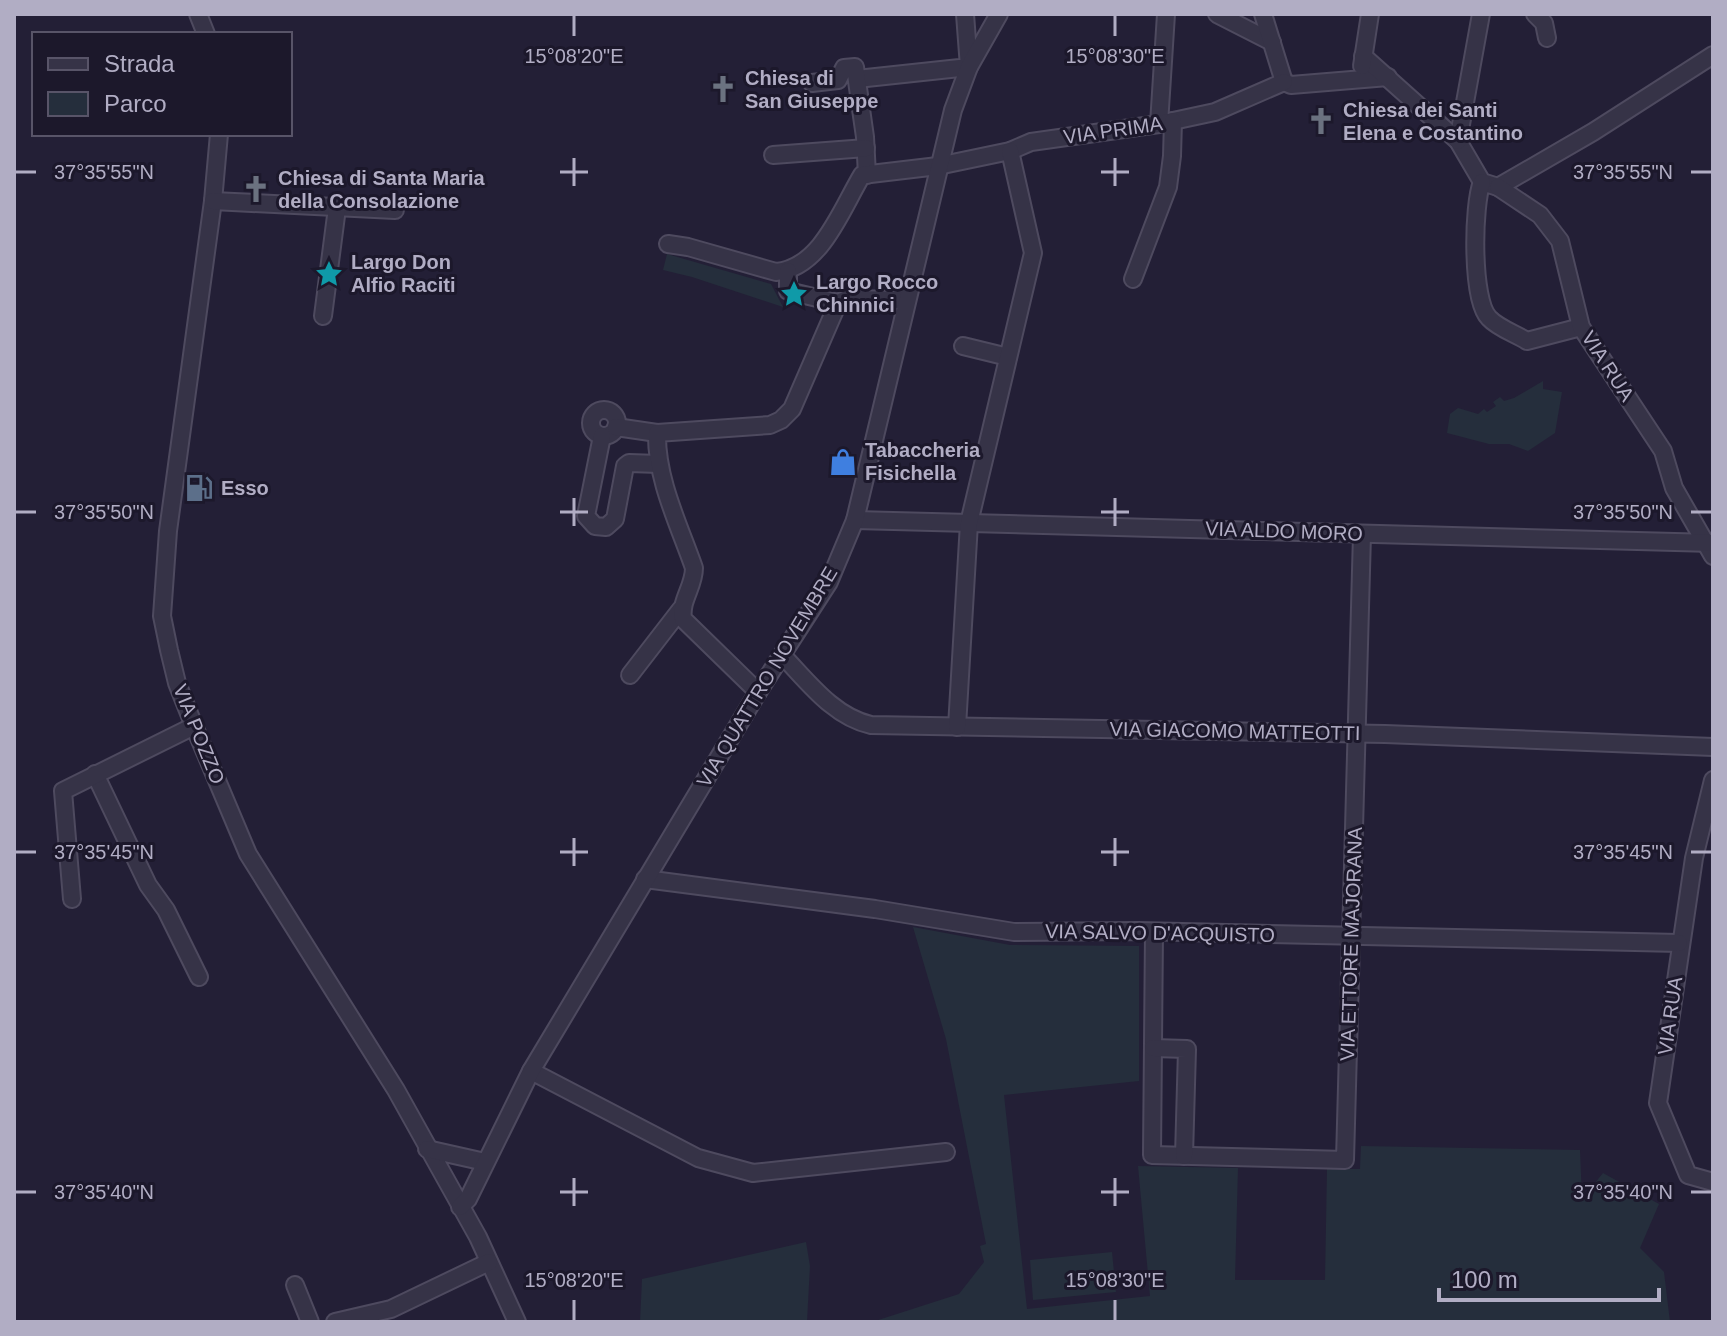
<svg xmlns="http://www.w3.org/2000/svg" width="1727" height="1336" font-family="Arial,sans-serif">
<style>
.green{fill:#252e3c}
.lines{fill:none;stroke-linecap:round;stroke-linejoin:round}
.minor-casing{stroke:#4e4a5f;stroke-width:20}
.minor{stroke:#363347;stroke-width:16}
.ticks{fill:none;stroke:#b1adc4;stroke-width:3}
.labels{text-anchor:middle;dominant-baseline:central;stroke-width:6;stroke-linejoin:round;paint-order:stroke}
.poi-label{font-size:20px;font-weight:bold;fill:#b1adc4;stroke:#1c182b;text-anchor:start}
.street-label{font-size:20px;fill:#b1adc4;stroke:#1c182b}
.ticks-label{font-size:20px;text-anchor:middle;fill:#b1adc4;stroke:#1c182b;stroke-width:6;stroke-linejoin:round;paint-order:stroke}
</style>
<rect width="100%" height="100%" fill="#231f36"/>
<!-- green -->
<g class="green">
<polygon points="667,254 771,284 783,307 692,277 663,270"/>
<polygon points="1543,381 1543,389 1562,392 1555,433 1528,451 1509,444 1489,444 1447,433 1450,414 1458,408 1478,414 1484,409 1487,412 1496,406 1493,402 1500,397 1504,401 1514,398"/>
<polygon points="913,927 1010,945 1139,946 1139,1081 1004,1095 1027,1309 1150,1296 1138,1166 1238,1168 1235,1280 1325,1280 1327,1169 1360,1169 1361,1146 1580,1150 1582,1199 1603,1173 1659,1204 1640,1248 1664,1272 1670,1322 872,1322 959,1294 984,1262 980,1246 986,1244 946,1039"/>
<polygon points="806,1242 810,1266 807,1322 640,1322 642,1279"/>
<polygon points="1112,1252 1116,1292 1033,1300 1030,1260"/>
</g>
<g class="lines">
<!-- minor casing -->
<g class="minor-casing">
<g id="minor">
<polyline points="198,14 206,34"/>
<polyline points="1217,14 1272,42"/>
<polyline points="1263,14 1284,82 1291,85 1388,77"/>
<polyline points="1535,14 1544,23 1547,38"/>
<polyline points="1363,56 1458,141 1482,182 1498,187 1593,132 1713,55"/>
<polyline points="1362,66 1370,14"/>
<polyline points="857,79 969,67 965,14"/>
<polyline points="812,83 838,80 844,68 855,67 865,137 867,175"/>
<polyline points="1159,124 1166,14"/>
<polyline points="219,134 213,201 168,531 162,616 169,650 177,683 194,726 248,854 396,1090 478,1237 517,1322"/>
<polyline points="1458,141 1481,14"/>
<polyline points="773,155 866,148"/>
<path d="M1482,182C1473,204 1471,300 1489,318C1498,328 1516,334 1527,341L1581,327"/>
<polyline points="1498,187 1540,215 1560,241 1581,327 1663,451 1674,488 1713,556"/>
<polyline points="213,201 395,210"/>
<path d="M668,244L688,247L776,272C821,268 841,210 862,175L938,166L1010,151L1031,142L1159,124L1215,112L1284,82"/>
<polyline points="788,271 788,291 838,303"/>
<polyline points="1133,279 1168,187 1172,156 1173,121"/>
<polyline points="323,316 337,208"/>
<polyline points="963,346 1008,357"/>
<circle cx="604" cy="423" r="13"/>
<polyline points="616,427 657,433"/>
<polyline points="602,436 586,516 595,526 606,527 615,519 625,466 629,463 659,464"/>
<polyline points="855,520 1713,543"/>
<path d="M783,656C808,682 834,717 871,725L1385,734L1713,747"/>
<polyline points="630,675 681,609"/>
<path d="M758,692L683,619C680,600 694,587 694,568C679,525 656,479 657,433L770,425L781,420L792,409L838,303L847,299L907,300"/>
<polyline points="957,727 969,523 1033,253 1010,151"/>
<polyline points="95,774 148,885 166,910 199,977"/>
<polyline points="1713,780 1694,858 1658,1103 1688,1175 1713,1182"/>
<polyline points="645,879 875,909 1014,932 1138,931 1679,943"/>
<polyline points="72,899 63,791 194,726"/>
<polyline points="1154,932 1152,1155 1345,1160 1362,534"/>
<polyline points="1153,1048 1187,1049 1184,1156"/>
<polyline points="531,1071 698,1158 753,1173 946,1152"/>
<polyline points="427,1149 485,1162"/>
<polyline points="460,1207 468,1199 531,1071 758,692 829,582 855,520 953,110 969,67 999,14"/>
<polyline points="295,1285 310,1322"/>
<polyline points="335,1322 391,1309 489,1262"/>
</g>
</g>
<!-- minor -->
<use href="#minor" class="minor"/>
</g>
<!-- ticks -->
<path class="ticks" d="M574,16V36M1115,16V36M574,158V186M1115,158V186M16,172H36M560,172H588M1101,172H1129M1691,172H1711M574,498V526M1115,498V526M16,512H36M560,512H588M1101,512H1129M1691,512H1711M574,838V866M1115,838V866M16,852H36M560,852H588M1101,852H1129M1691,852H1711M574,1178V1206M1115,1178V1206M16,1192H36M560,1192H588M1101,1192H1129M1691,1192H1711M574,1300V1320M1115,1300V1320"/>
<!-- icons -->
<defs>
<g id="church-bare" transform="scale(2.16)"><path d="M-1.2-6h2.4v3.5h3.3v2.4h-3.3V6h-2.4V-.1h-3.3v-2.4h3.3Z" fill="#6b7280" stroke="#1c182b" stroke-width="2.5" paint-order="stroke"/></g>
<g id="sight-bare" transform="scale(2.16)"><path d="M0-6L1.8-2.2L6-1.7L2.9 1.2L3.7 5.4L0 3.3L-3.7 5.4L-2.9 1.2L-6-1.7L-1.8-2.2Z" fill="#0f9aa8" stroke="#1c182b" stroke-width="2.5" paint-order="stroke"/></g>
<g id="shop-bare" transform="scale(2.16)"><path d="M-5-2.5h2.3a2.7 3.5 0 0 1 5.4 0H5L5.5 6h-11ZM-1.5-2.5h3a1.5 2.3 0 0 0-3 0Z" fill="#3f7fe0" stroke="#1c182b" stroke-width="2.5" paint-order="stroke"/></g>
<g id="fuel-bare" transform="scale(2.16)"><path d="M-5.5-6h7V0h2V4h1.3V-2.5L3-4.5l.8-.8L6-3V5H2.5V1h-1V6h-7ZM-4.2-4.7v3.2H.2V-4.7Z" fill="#5c6f8a" stroke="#1c182b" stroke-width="2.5" paint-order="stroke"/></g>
</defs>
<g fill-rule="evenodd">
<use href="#church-bare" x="723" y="89"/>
<use href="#church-bare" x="1321" y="121"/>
<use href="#church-bare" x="256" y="189"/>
<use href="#sight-bare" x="329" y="274"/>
<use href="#sight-bare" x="794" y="294"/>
<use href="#shop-bare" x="843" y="462"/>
<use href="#fuel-bare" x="199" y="488"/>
</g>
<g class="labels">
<!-- poi labels -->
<g class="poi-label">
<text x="745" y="78">Chiesa di<tspan x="745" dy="23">San Giuseppe</tspan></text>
<text x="1343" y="110">Chiesa dei Santi<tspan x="1343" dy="23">Elena e Costantino</tspan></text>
<text x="278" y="178">Chiesa di Santa Maria<tspan x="278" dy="23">della Consolazione</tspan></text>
<text x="351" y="262">Largo Don<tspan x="351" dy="23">Alfio Raciti</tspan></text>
<text x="816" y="282">Largo Rocco<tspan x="816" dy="23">Chinnici</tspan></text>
<text x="865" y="450">Tabaccheria<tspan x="865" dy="23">Fisichella</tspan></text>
<text x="221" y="488">Esso</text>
</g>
<!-- street labels -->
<g class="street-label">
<text transform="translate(1113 130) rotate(-8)">VIA PRIMA</text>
<text transform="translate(1608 366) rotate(57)">VIA RUA</text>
<text transform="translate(1284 531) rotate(2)">VIA ALDO MORO</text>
<text transform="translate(767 677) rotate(-59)">VIA QUATTRO NOVEMBRE</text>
<text transform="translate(1235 731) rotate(1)">VIA GIACOMO MATTEOTTI</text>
<text transform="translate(199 734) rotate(68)">VIA POZZO</text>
<text transform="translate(1160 933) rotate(1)">VIA SALVO D'ACQUISTO</text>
<text transform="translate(1351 944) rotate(-88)">VIA ETTORE MAJORANA</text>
<text transform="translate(1670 1016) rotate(-82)">VIA RUA</text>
</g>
</g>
<g class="ticks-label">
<text x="574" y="63">15°08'20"E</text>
<text x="1115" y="63">15°08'30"E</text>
<text x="104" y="179">37°35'55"N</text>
<text x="1623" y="179">37°35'55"N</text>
<text x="104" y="519">37°35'50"N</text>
<text x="1623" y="519">37°35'50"N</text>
<text x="104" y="859">37°35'45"N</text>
<text x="1623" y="859">37°35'45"N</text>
<text x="104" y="1199">37°35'40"N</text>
<text x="1623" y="1199">37°35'40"N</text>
<text x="574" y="1287">15°08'20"E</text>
<text x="1115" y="1287">15°08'30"E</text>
</g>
<!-- border -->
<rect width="1727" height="1336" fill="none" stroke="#b1adc4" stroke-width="32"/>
<!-- legend -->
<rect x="32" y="32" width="260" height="104" fill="#1c182b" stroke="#585468" stroke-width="2"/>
<rect x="48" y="58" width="40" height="12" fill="#363347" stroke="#585468" stroke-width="2"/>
<text x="104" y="72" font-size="24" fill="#b1adc4">Strada</text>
<rect x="48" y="92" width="40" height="24" fill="#252e3c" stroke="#585468" stroke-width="2"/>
<text x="104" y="112" font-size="24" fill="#b1adc4">Parco</text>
<!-- scale -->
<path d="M1439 1288v12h220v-12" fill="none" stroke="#b1adc4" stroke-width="4"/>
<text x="1451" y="1288" font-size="24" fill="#b1adc4" stroke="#1c182b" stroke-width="6" paint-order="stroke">100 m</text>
</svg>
